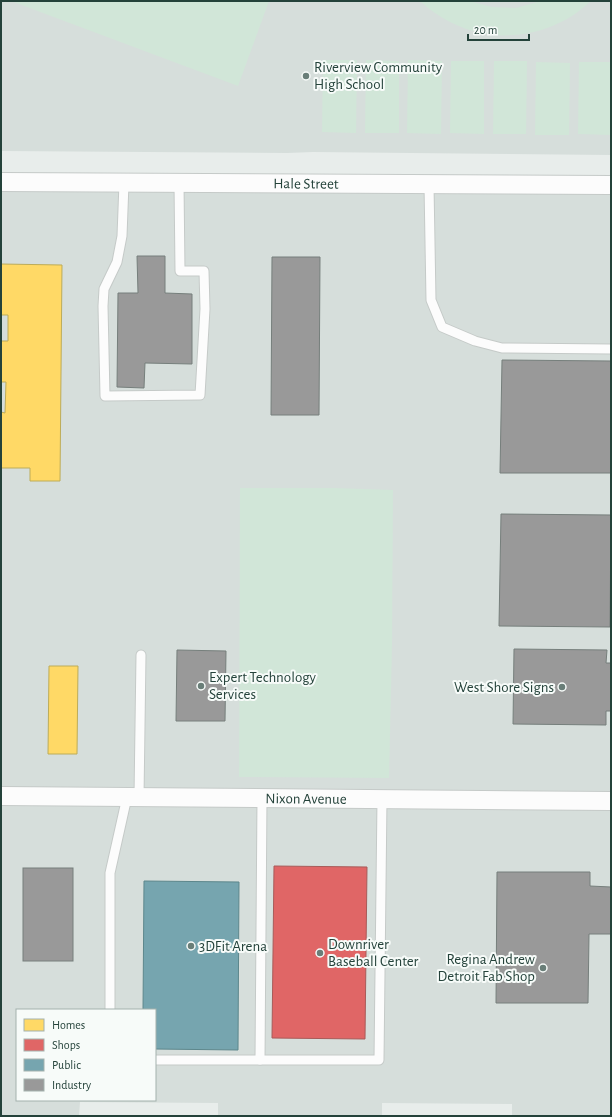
<svg xmlns="http://www.w3.org/2000/svg" width="612" height="1117" font-family="'Alegreya Sans',sans-serif">
<style>
.built{fill:#d6dedb;fill-rule:evenodd}
.green{fill:#d1e6d8}
.homes{fill:#ffd966;stroke:#bdac59}
.shops{fill:#e06666;stroke:#a85b59}
.public{fill:#76a5af;stroke:#5d878c}
.industry{fill:#999;stroke:#767f7c}
.lines{fill:none;stroke-linecap:round;stroke-linejoin:round}
.lane-casing{stroke:#c5cac8;stroke-width:11}
.street-casing{stroke:#c5cac8;stroke-width:20}
.lane{stroke:#fcfcfc;stroke-width:9}
.street{stroke:#fcfcfc;stroke-width:18}
.poi-dot{fill:#697e78;stroke:#f7fbf9;stroke-width:1.5}
.labels{text-anchor:middle;dominant-baseline:central;stroke-width:4;stroke-linejoin:round;paint-order:stroke}
.poi-label{font-size:15px;fill:#24423a;stroke:#f7fbf9;text-anchor:start}
.street-label{font-size:15px;fill:#24423a;stroke:#f7fbf9}
</style>
<rect width="100%" height="100%" fill="#e8edeb"/>
<!-- built -->
<g class="built">
<polygon points="1,1 611,1 611,155 313,152 287,153 1,151"/>
<path d="M1,182L611,185V1116H512V1104L382,1103V1116H218V1103L80,1102L79,1116H1ZM17,1010H155V1100H17Z"/>
</g>
<!-- green -->
<g class="green">
<polygon points="11,1 269,1 238,86"/>
<path d="M420,1H469L492,7L516,8L541,1H591C582,9 572,17 561,22C513,46 459,37 420,1Z"/>
<polygon points="323,60 357,60 356,133 322,132"/>
<polygon points="366,60 399,61 399,133 365,133"/>
<polygon points="408,60 442,61 441,134 407,133"/>
<polygon points="451,61 484,61 484,134 450,133"/>
<polygon points="494,61 527,61 526,134 493,134"/>
<polygon points="536,62 570,63 569,135 535,135"/>
<polygon points="579,62 611,62 611,135 578,134"/>
<polygon points="240,488 334,488 393,490 392,645 389,778 239,777"/>
</g>
<!-- homes -->
<g class="homes">
<polygon points="1,264 62,265 60,481 30,481 30,468 1,468 1,412 5,413 6,382 1,382 1,341 8,341 8,315 1,315"/>
<polygon points="49,666 78,666 77,754 48,754"/>
</g>
<!-- shops -->
<polygon class="shops" points="274,866 367,867 365,1039 272,1038"/>
<!-- public -->
<polygon class="public" points="144,881 239,882 238,1050 155,1049 155,1010 143,1010"/>
<!-- industry -->
<g class="industry">
<polygon points="137,256 165,256 165,293 192,294 192,364 145,363 144,388 117,387 118,293 138,293"/>
<polygon points="272,257 320,257 319,415 271,415"/>
<polygon points="502,360 611,361 611,473 500,473"/>
<polygon points="501,514 611,515 610,627 499,626"/>
<polygon points="514,649 607,650 606,663 611,663 611,711 606,711 606,725 513,724"/>
<polygon points="177,650 226,651 225,721 176,721"/>
<rect x="23" y="868" width="50" height="93"/>
<polygon points="497,872 590,872 590,886 611,887 611,934 589,934 588,1003 496,1003"/>
</g>
<g class="lines">
<!-- lane casing -->
<g class="lane-casing">
<g id="lane">
<polyline points="124,183 122,236 117,262 104,289 103,306 105,396 200,395 205,309 204,271 180,271 179,183"/>
<polyline points="429,185 431,300 442,327 475,341 502,348 611,349"/>
<polyline points="139,797 141,655"/>
<polyline points="110,1010 110,873 127,797"/>
<polyline points="155,1060 379,1060 382,799"/>
<polyline points="260,1060 262,798"/>
</g>
</g>
<!-- street casing -->
<g class="street-casing">
<g id="street">
<path id="s1" d="M1,182L611,185"/>
<path id="s2" d="M1,796L611,801"/>
</g>
</g>
<!-- lane -->
<use href="#lane" class="lane"/>
<!-- street -->
<use href="#street" class="street"/>
</g>
<!-- markers -->
<g class="poi-dot">
<circle cx="306" cy="76" r="4"/>
<circle cx="201" cy="686" r="4"/>
<circle cx="562" cy="687" r="4"/>
<circle cx="191" cy="946" r="4"/>
<circle cx="320" cy="953" r="4"/>
<circle cx="543" cy="968" r="4"/>
</g>
<g class="labels">
<!-- poi labels -->
<g class="poi-label">
<text x="314" y="67">Riverview Community<tspan x="314" dy="17">High School</tspan></text>
<text x="209" y="677">Expert Technology<tspan x="209" dy="17">Services</tspan></text>
<text x="554" y="687" text-anchor="end">West Shore Signs</text>
<text x="328" y="944">Downriver<tspan x="328" dy="17">Baseball Center</tspan></text>
<text x="199" y="946">3DFit Arena</text>
<text x="535" y="959" text-anchor="end">Regina Andrew<tspan x="535" dy="17">Detroit Fab Shop</tspan></text>
</g>
<!-- street labels -->
<g class="street-label">
<text stroke="none"><textPath href="#s1" startOffset="305">Hale Street</textPath></text>
<text stroke="none"><textPath href="#s2" startOffset="305">Nixon Avenue</textPath></text>
</g>
</g>
<!-- border -->
<rect width="612" height="1117" fill="none" stroke="#24423a" stroke-width="4"/>
<!-- legend -->
<rect x="16" y="1009" width="140" height="92" fill="#f7fbf9" stroke="#a3b1ad"/>
<rect x="24" y="1019" width="20" height="12" fill="#ffd966" stroke="#a3b1ad"/>
<text x="52" y="1029" font-size="12" fill="#24423a">Homes</text>
<rect x="24" y="1039" width="20" height="12" fill="#e06666" stroke="#a3b1ad"/>
<text x="52" y="1049" font-size="12" fill="#24423a">Shops</text>
<rect x="24" y="1059" width="20" height="12" fill="#76a5af" stroke="#a3b1ad"/>
<text x="52" y="1069" font-size="12" fill="#24423a">Public</text>
<rect x="24" y="1079" width="20" height="12" fill="#999999" stroke="#a3b1ad"/>
<text x="52" y="1089" font-size="12" fill="#24423a">Industry</text>
<!-- scale -->
<path d="M468 34v6h61v-6" fill="none" stroke="#24423a" stroke-width="2"/>
<text x="474" y="34" font-size="12" fill="#24423a" stroke="#f7fbf9" stroke-width="3" paint-order="stroke">20 m</text>
</svg>
